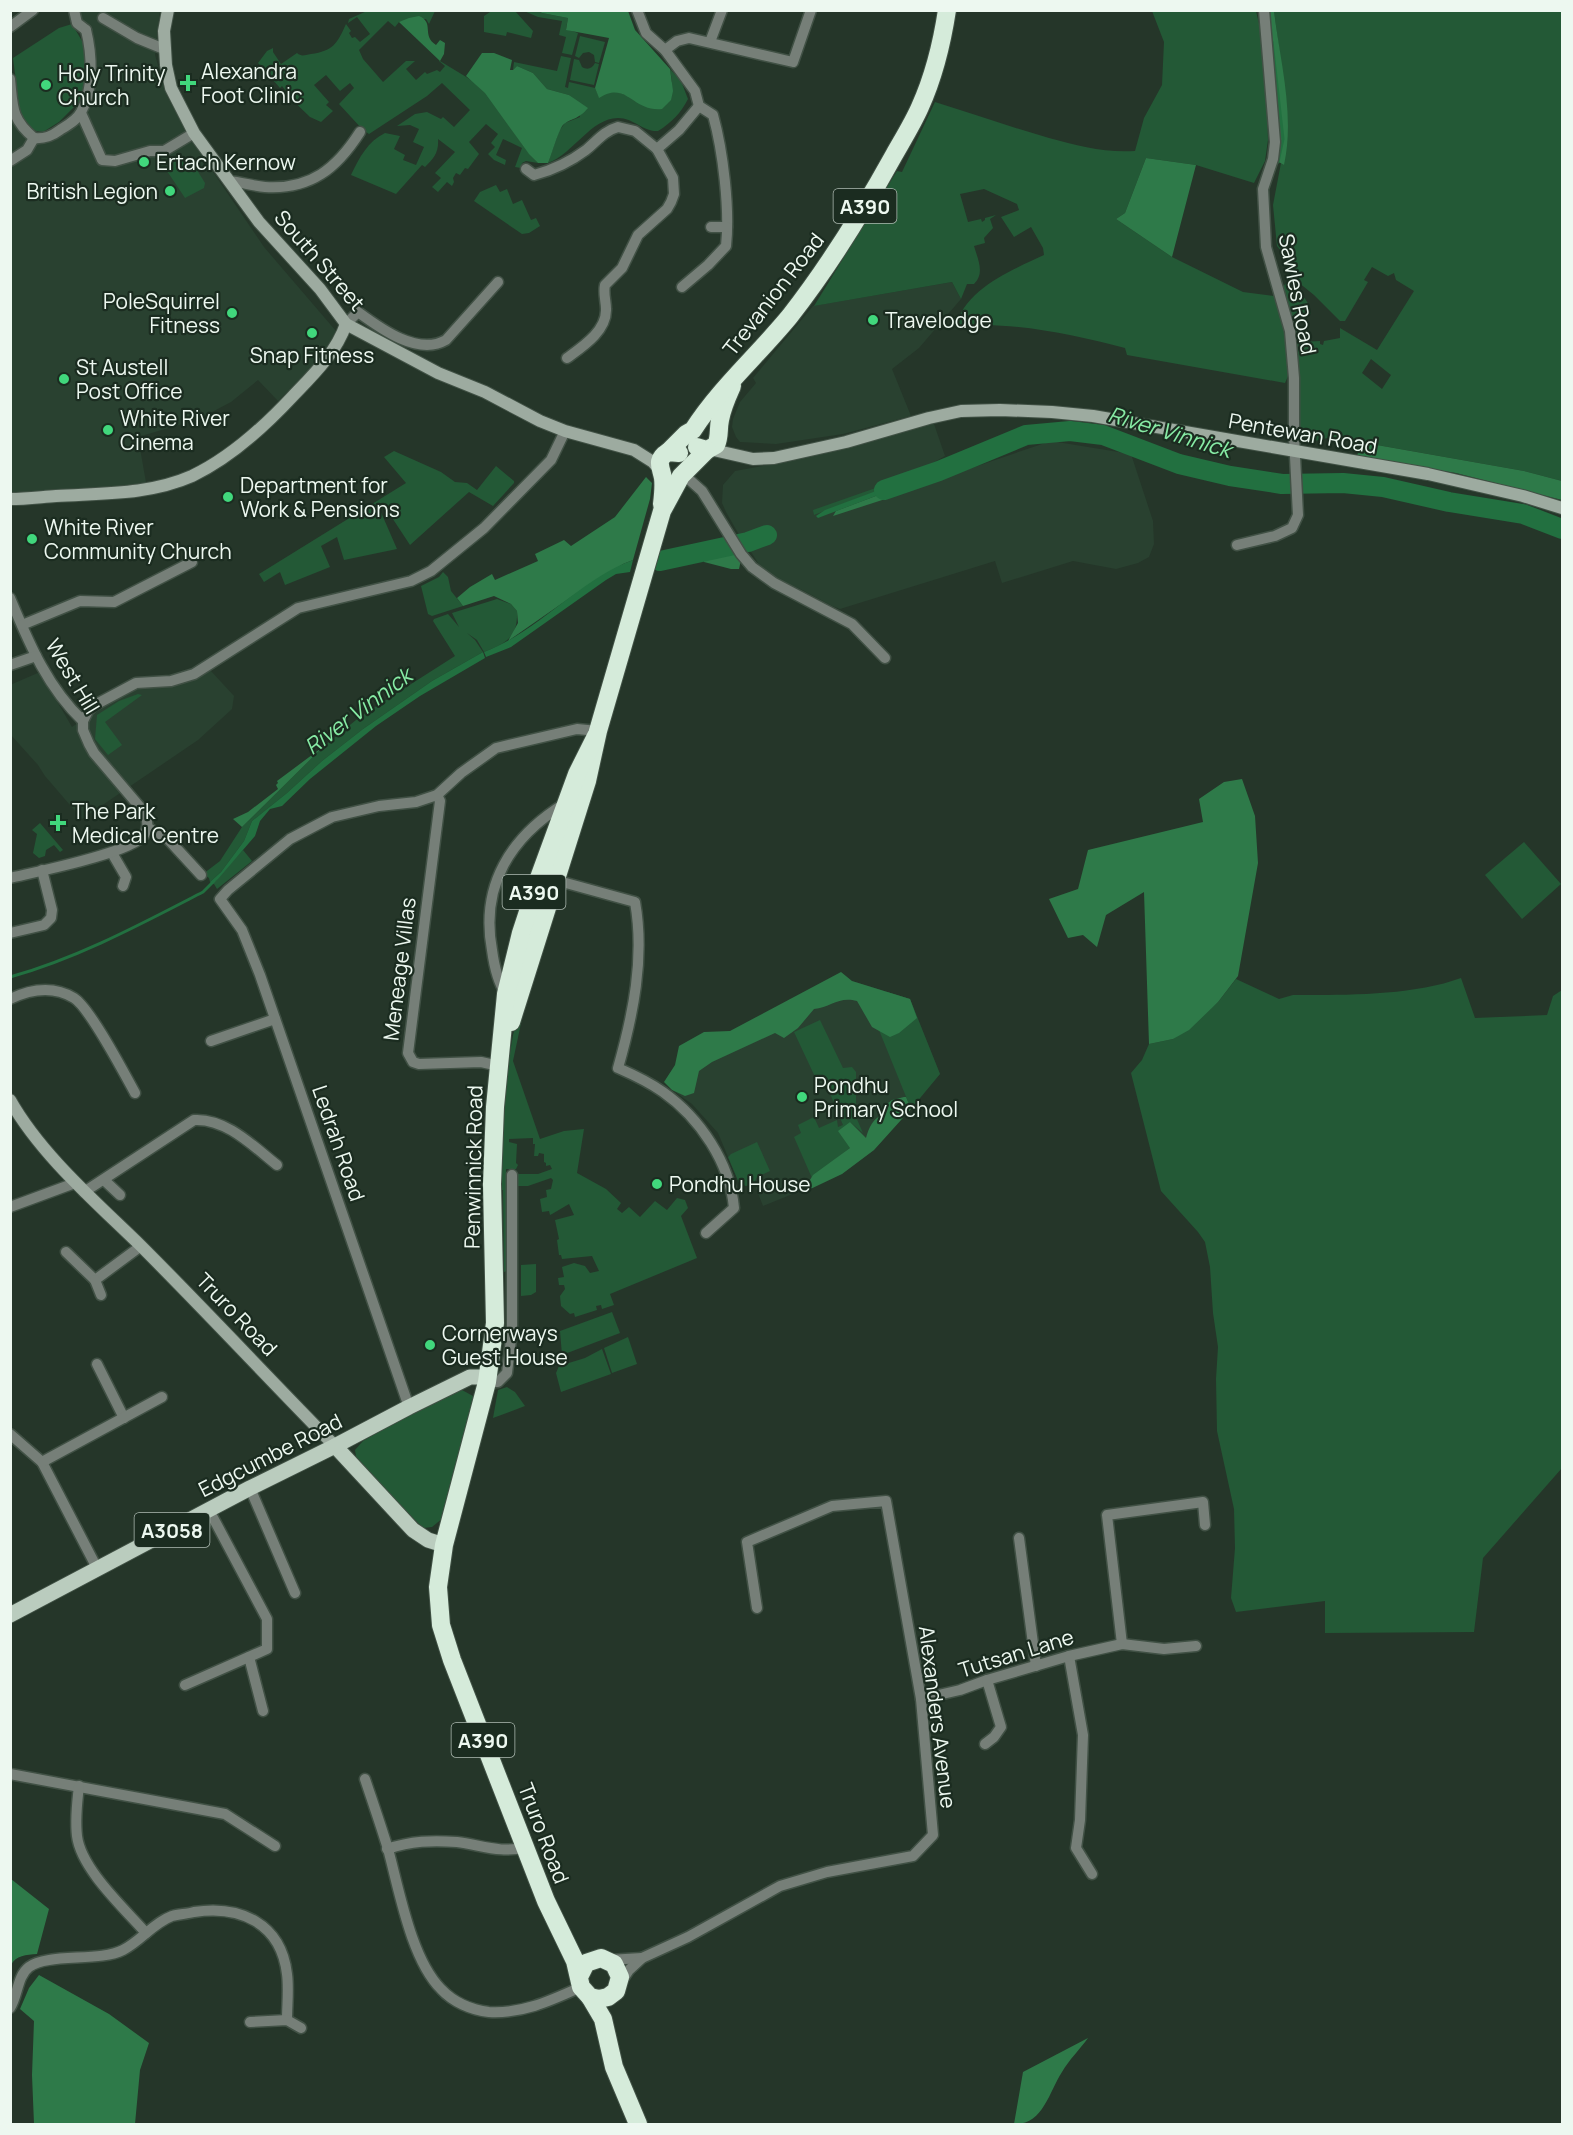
<svg xmlns="http://www.w3.org/2000/svg" width="1573" height="2135" font-family="Manrope,sans-serif">
<style>
.built{fill:#294130}
.green{fill:#235936;fill-rule:evenodd}
.forest{fill:#2e7a49}
.water{fill:#227040}
.lines{fill:none;stroke-linecap:round;stroke-linejoin:round}
.stream{stroke:#227040;stroke-width:3}
.river{stroke:#227040;stroke-width:20}
.street-casing{stroke:#415145;stroke-width:13}
.secondary-casing{stroke:#415145;stroke-width:14}
.primary-casing{stroke:#415145;stroke-width:17}
.highway-casing{stroke:#415145;stroke-width:20}
.street{stroke:#767f78;stroke-width:10}
.secondary{stroke:#9daba0;stroke-width:12}
.primary{stroke:#baccbe;stroke-width:15}
.highway{stroke:#d5ebda;stroke-width:18}
.poi-dot{fill:#41d77c;stroke:#1b2c20;stroke-width:2}
.labels{text-anchor:middle;dominant-baseline:central;stroke-width:4.5;stroke-linejoin:round;paint-order:stroke}
.shield{fill:#1b2c20;stroke:#aebbb2;stroke-width:1.5}
.shield-label{font-size:20px;font-weight:bold;fill:#edf8f0}
.poi-label{font-size:21px;fill:#edf8f0;stroke:#1b2c20;text-anchor:start}
.street-label{font-size:21px;fill:#edf8f0;stroke:#1b2c20}
.water-label{font-size:22px;font-style:italic;fill:#87eca5;stroke:#1b2c20}
</style>
<rect width="100%" height="100%" fill="#253629"/>
<!-- built -->
<g class="built">
<polygon points="74,11 160,11 155,55 167,96 190,138 264,247 336,331 326,349 312,367 278,401 258,380 231,402 199,419 138,437 147,488 11,495 10,79 12,104 34,138 53,135 81,113 89,56"/>
<polygon points="952,282 961,299 919,348 892,369 911,416 843,434 776,444 740,442 736,437 732,427 733,419 740,402 756,383 753,378 813,306"/>
<polygon points="933,421 945,456 931,464 936,480 1051,441 1131,454 1153,521 1154,544 1149,557 1138,563 1116,569 1073,561 1002,583 995,561 840,609 832,606 800,589 775,579 763,571 748,547 746,547 726,512 722,503 723,485 735,471 779,463"/>
<polygon points="210,670 234,696 232,709 198,740 82,819 45,776 38,765 11,735 10,685 40,672 72,727 136,683 177,684"/>
<polygon points="852,981 910,999 940,1074 874,1150 842,1174 763,1206 754,1183 746,1186 739,1183 718,1133 692,1104 672,1090 709,1057"/>
</g>
<!-- green -->
<g class="green">
<polygon points="493,10 515,11 533,31 531,38 507,32 506,36 484,32 484,16"/>
<path d="M367,11H435L429,24L426,19L399,22L395,27L388,21L359,50L363,59L383,82L406,61H415L406,69L416,80L425,72L427,74L437,70L440,72L445,66L439,61H440C456,71 474,80 487,94C505,116 518,143 538,163L526,161L522,163L521,168L515,167L522,148L503,139L496,155L506,160L505,165L494,160L488,154L495,147L491,143L498,134L486,124L469,142L479,154L468,169L465,168L460,175L456,173L453,178L454,182L452,186L447,182L438,192L432,187L441,178L435,173L455,152L438,139C439,152 434,158 425,167L422,165L396,194L351,175C359,158 368,141 385,133L400,136L394,149L405,155L403,160L416,165L424,147L413,142L419,129L410,125L397,126L415,114L427,112L441,119L443,117L454,127L470,110L442,83L427,96L369,134L363,130L339,104L354,88L350,83L340,91L326,75L314,85L329,102L326,105L333,111L321,122L310,117L285,93L286,91L282,86L280,88L258,63L267,51L273,48V52L281,64L297,53C302,57 304,55 311,54C333,51 337,44 346,24L351,31L349,33L352,38L355,37L360,42L370,34L357,17L348,23L349,19Z"/>
<polygon points="524,11 539,11 542,13 568,18 566,29 578,33 572,55 562,53 566,37 559,35 562,21 538,17"/>
<path d="M1152,11H1256L1265,49L1268,140L1265,161L1254,183L1196,165L1146,158L1125,213L1116,219L1172,257L1243,292L1275,296C1284,321 1298,358 1285,383L1127,355L1125,348C1074,335 1009,320 956,327C964,289 1012,270 1044,255L1043,248L1031,227L1014,237L1001,217L1019,210L1017,204L984,189L960,194L968,222L981,219L982,222L985,220V218L996,215L990,219L993,228L984,238L985,243L974,246C978,260 985,273 974,284H967L961,299L952,282L814,306L897,171L902,172L935,102C973,114 1011,127 1049,138C1078,146 1105,153 1135,151L1144,118L1162,85L1164,42Z"/>
<path d="M1274,11H1562V481L1524,471L1332,437L1314,441L1306,433L1299,432L1283,287L1286,283C1299,290 1309,299 1311,314L1296,317L1301,342L1320,341V344L1323,345L1324,341L1340,338V328L1377,350L1414,291L1396,280L1394,273L1388,276L1372,267L1364,280L1368,282L1345,321H1340L1314,295L1288,274L1286,257L1277,246L1273,205L1281,163L1284,165V86ZM1371,359L1391,375L1382,389L1362,373Z"/>
<polygon points="72,24 85,46 87,74 79,102 59,122 43,132 36,131 21,121 13,58 59,28"/>
<polygon points="580,36 605,42 599,63 595,62 594,55 589,52 583,53 579,58 575,56"/>
<path d="M561,56L571,58L565,87L568,88L569,82L595,88L599,97C609,91 614,89 625,95L672,82L670,69L681,81L688,99C681,113 671,123 658,131C643,132 634,118 618,118C591,118 573,154 548,163L559,131L565,123L580,117L576,101L569,95L547,89L533,73L517,66L513,70L514,62L557,71Z"/>
<path d="M574,59L579,60L582,67C587,70 592,69 595,63L599,64L594,85L570,80Z"/>
<polygon points="189,157 205,183 204,188 185,198 165,168 173,162"/>
<polygon points="496,185 500,192 507,189 513,204 522,200 531,220 536,218 540,226 529,233 522,234 474,201 480,192"/>
<polygon points="394,451 441,472 455,482 467,483 477,490 496,466 514,481 514,483 493,506 469,492 410,545 385,507 380,510 397,549 344,560 337,537 321,546 330,567 285,585 280,572 264,582 259,574 406,483 384,457"/>
<polygon points="907,477 908,479 814,515 813,510"/>
<polygon points="443,572 448,577 451,591 463,606 432,616 428,614 421,586 439,577"/>
<path d="M497,599L511,604L517,611C518,637 507,643 484,652L477,640L467,633L475,640L483,652L432,681L363,729L322,761L287,793L252,821L244,841L221,872L210,882L209,878L203,874L220,861L242,827L324,746L361,716L455,656L433,621L434,619L448,614L459,627L452,613Z"/>
<polygon points="138,694 142,695 105,722 122,745 108,755 95,739 97,715 119,701"/>
<polygon points="40,823 63,850 60,852 54,845 46,850 45,856 39,858 33,853 37,834 32,830"/>
<polygon points="1524,842 1561,884 1522,919 1485,875"/>
<polygon points="243,850 252,861 217,889 214,884 212,884"/>
<polygon points="537,948 513,1061 540,1139 564,1131 584,1129 577,1173 606,1189 621,1203 617,1209 622,1213 629,1207 640,1217 655,1201 667,1210 677,1198 685,1200 688,1208 681,1216 697,1258 610,1294 614,1305 602,1309 601,1305 596,1306 597,1310 575,1317 574,1313 570,1314 561,1306 560,1296 565,1289 564,1285 559,1285 558,1278 564,1277 562,1267 574,1263 585,1266 590,1273 599,1271 592,1256 562,1259 561,1255 559,1255 557,1240 559,1239 555,1220 574,1215 569,1204 552,1214 550,1215 549,1211 542,1212 540,1199 547,1197 546,1190 551,1189 553,1180 551,1178 528,1186 518,1186 518,1174 538,1174 552,1169 550,1165 546,1166 546,1163 544,1162 544,1154 539,1153 538,1156 534,1156 535,1144 533,1144 533,1138 509,1139 509,1142 517,1144 516,1163 518,1165 516,1169 506,1169 508,1265 507,1271 504,1272 503,1190 501,1190 503,1094 513,1035"/>
<path d="M1461,978L1475,1018L1547,1015L1553,996L1562,990V1468L1483,1558L1474,1632L1325,1633V1601L1236,1612L1231,1598L1235,1548L1234,1509L1217,1431L1216,1379L1218,1347L1213,1313L1210,1267L1205,1242L1198,1232L1161,1191L1131,1073L1142,1060L1149,1044L1173,1039L1218,1002L1236,979L1279,999L1293,995C1344,995 1412,996 1461,978Z"/>
<polygon points="887,992 910,999 940,1074 911,1109 879,1030"/>
<polygon points="820,1020 843,1068 852,1067 856,1072 856,1117 863,1133 850,1122 839,1131 851,1147 812,1178 794,1137 801,1133 798,1125 814,1117 819,1128 837,1120 838,1127 843,1125 824,1079 817,1081 794,1032"/>
<polygon points="757,1142 770,1171 757,1177 754,1183 746,1186 739,1183 728,1157 731,1154"/>
<polygon points="536,1264 536,1292 531,1295 521,1296 521,1265"/>
<polygon points="612,1312 620,1333 562,1355 560,1331"/>
<polygon points="628,1337 637,1364 612,1373 604,1348"/>
<polygon points="602,1349 611,1374 561,1392 556,1373 559,1366 585,1358"/>
<polygon points="507,1387 515,1392 525,1406 493,1418 498,1390"/>
<polygon points="453,1388 462,1390 473,1396 474,1404 443,1518 432,1527 423,1528 357,1462 355,1450 363,1441"/>
</g>
<!-- forest -->
<g class="forest">
<path d="M590,11H628L635,30L670,69L673,91L671,100L662,109C632,112 627,80 599,98L595,88L609,38L566,30L568,18L542,13L539,11Z"/>
<path d="M1266,11H1274C1280,61 1295,115 1284,165L1275,160Z"/>
<path d="M419,16C435,23 421,35 436,45L440,40L445,43L444,54L440,61L399,22L409,18Z"/>
<path d="M482,53H494L512,60L510,70H513L517,66L533,73L547,89L569,95L588,108C578,120 571,118 563,125C558,131 552,154 548,163H538L529,154L485,93L466,76Z"/>
<polygon points="1146,158 1196,165 1172,257 1116,219 1125,213"/>
<polygon points="1360,442 1524,471 1562,481 1562,500 1456,473 1357,457"/>
<polygon points="646,477 652,483 650,499 633,560 623,564 574,595 508,641 518,623 517,611 511,604 494,596 463,606 457,598 470,587 492,574 495,580 538,561 535,554 564,540 571,546 615,517"/>
<polygon points="910,483 913,490 833,516 836,511"/>
<polygon points="734,550 741,560 739,569 731,569 704,562 704,555"/>
<polygon points="324,746 242,827 233,819 248,812 278,789 276,785 278,783 277,781"/>
<polygon points="1242,779 1255,816 1258,863 1238,976 1218,1002 1189,1030 1173,1039 1149,1044 1144,892 1106,915 1097,947 1083,935 1068,938 1049,899 1078,889 1088,850 1203,822 1199,799 1224,782"/>
<path d="M841,972L852,981L910,999L917,1018L899,1033L890,1037L872,1027L857,1001C839,996 831,1007 814,1009L798,1028L784,1038L775,1033L712,1062L699,1071L694,1093L685,1096L672,1090L664,1082L675,1065L679,1046L704,1032L730,1031Z"/>
<path d="M904,1097H906L911,1109L874,1150L842,1174L802,1193L813,1175L850,1148L838,1131L850,1122L866,1138C869,1127 873,1118 884,1114L883,1107L892,1100Z"/>
<path d="M11,1879L49,1909L37,1954C26,1955 16,1955 11,1965Z"/>
<polygon points="39,1975 109,2014 149,2043 140,2070 135,2124 34,2124 32,2075 34,2021 20,2009 29,1988"/>
<path d="M1088,2038C1080,2049 1069,2060 1062,2072C1049,2092 1043,2125 1014,2124L1023,2072Z"/>
</g>
<!-- water -->
<g class="water">
<polygon points="908,479 910,483 818,518 816,516 825,510"/>
<path d="M633,560L630,572L616,574L606,580L511,647L486,657L484,652C538,632 580,579 633,560Z"/>
<polygon points="483,652 485,658 420,696 376,726 310,779 282,806 270,809 260,821 255,836 218,879 212,884 210,882 221,872 244,841 252,821 287,793 322,761 363,729 432,681"/>
</g>
<g class="lines">
<!-- stream -->
<g class="stream">
<polyline points="1272,42 1283,139 1278,162"/>
<path d="M10,977C78,958 141,924 203,892L214,881"/>
</g>
<!-- river -->
<g class="river">
<polyline points="884,490 939,471 1026,435 1070,431 1103,435 1179,464 1230,476 1282,484 1343,483 1383,487 1449,502 1523,514 1562,529"/>
<polyline points="660,561 748,542 767,535"/>
</g>
<!-- street casing -->
<g class="street-casing">
<g id="street">
<polyline points="74,10 77,23 86,30"/>
<path d="M637,10L646,33L665,50L695,91L699,106L713,115C723,151 730,209 726,246L708,265L682,287"/>
<polyline points="103,18 137,38 164,49"/>
<polyline points="10,27 33,10"/>
<polyline points="710,42 722,10"/>
<polyline points="665,50 677,41 689,38 793,62 811,10"/>
<path d="M10,79C13,107 11,119 34,138"/>
<polyline points="81,113 102,160 115,161 150,151 164,151 194,133"/>
<path d="M34,138C45,139 52,136 60,130C68,125 77,120 81,112C94,90 92,54 86,30"/>
<polyline points="10,161 27,150 34,138"/>
<path d="M526,169L534,175C553,170 570,162 586,150C597,141 604,131 618,127L635,131L657,149"/>
<path d="M229,181C241,182 253,186 265,187C311,190 337,168 360,132"/>
<polyline points="711,227 727,227"/>
<path d="M346,324L358,312C381,329 418,356 446,340L498,282"/>
<path d="M567,358C582,347 607,331 606,309C606,301 603,293 605,285L622,268L638,235L667,209L671,202L674,194L673,178L657,149L679,130L699,106"/>
<polyline points="683,474 702,491 741,554 752,567 774,583 852,624 885,658"/>
<polyline points="1237,545 1275,536 1292,528 1298,515 1294,437 1294,378 1290,331 1266,247 1263,189 1273,159 1275,142 1264,10"/>
<path d="M10,598C29,643 47,687 83,721"/>
<polyline points="22,625 80,601 114,602 192,562"/>
<polyline points="10,665 36,656"/>
<polyline points="437,795 440,801 408,1053 413,1062 419,1064 481,1062 499,1066"/>
<polyline points="148,828 167,838 201,875"/>
<polyline points="112,853 126,877 123,886"/>
<path d="M10,878C35,872 132,853 144,835C149,828 148,821 145,813L94,753L89,744L83,730V721L88,711L93,706L136,683L171,681L194,674L298,608L411,581L431,571L484,528L551,460L565,431"/>
<path d="M555,880L635,902C645,958 633,1015 618,1068C634,1075 649,1082 663,1092C700,1118 730,1163 734,1208L706,1233"/>
<polyline points="10,933 44,925 51,918 52,910 42,870"/>
<path d="M506,994C497,981 494,965 492,950C480,885 511,837 564,804"/>
<path d="M10,999C31,989 54,986 74,998C90,1008 124,1073 135,1093"/>
<polyline points="211,1041 275,1019"/>
<polyline points="104,1180 120,1195"/>
<path d="M84,1192L194,1120C226,1118 253,1146 277,1165"/>
<polyline points="10,1207 75,1183"/>
<polyline points="66,1252 95,1280 141,1246"/>
<polyline points="95,1280 101,1295"/>
<polyline points="97,1364 124,1418"/>
<polyline points="487,1382 498,1382 507,1373 512,1331 512,1175"/>
<polyline points="409,1407 260,975 242,930 220,899 228,890 290,839 332,817 379,806 416,802 437,795 461,773 496,748 577,729 598,731"/>
<polyline points="10,1434 42,1462 98,1570"/>
<polyline points="42,1462 162,1397"/>
<polyline points="250,1488 295,1593"/>
<polyline points="1019,1538 1036,1666"/>
<polyline points="1122,1644 1107,1515 1203,1502 1205,1525"/>
<polyline points="1069,1656 1083,1735 1080,1820 1076,1848 1092,1874"/>
<polyline points="249,1657 263,1711"/>
<polyline points="185,1685 267,1649 267,1619 209,1510"/>
<polyline points="921,1699 960,1690 987,1680 1069,1656 1122,1644 1164,1649 1196,1646"/>
<polyline points="985,1744 994,1737 1001,1727 987,1680"/>
<polyline points="10,1774 225,1814 275,1846"/>
<path d="M365,1779C373,1803 381,1826 388,1849C399,1889 411,1959 441,1989C453,2002 471,2010 489,2012C523,2014 552,2000 581,1987"/>
<path d="M79,1786C77,1802 75,1819 77,1836C81,1869 124,1908 146,1933"/>
<path d="M387,1849C411,1841 432,1840 457,1842C481,1845 502,1854 526,1847"/>
<polyline points="609,1960 642,1958"/>
<polyline points="621,1982 629,1970 642,1958 688,1937 780,1886 827,1872 913,1856 933,1835 921,1699 886,1501 832,1506 747,1542 757,1608"/>
<path d="M10,2008C18,1996 17,1976 29,1967C47,1953 100,1962 123,1950C141,1941 153,1923 172,1916C179,1914 187,1914 194,1912C240,1905 281,1923 287,1974C289,1989 287,2005 287,2020"/>
<polyline points="250,2022 287,2020 301,2028"/>
</g>
</g>
<!-- secondary casing -->
<g class="secondary-casing">
<g id="secondary">
<polyline points="168,10 164,31 166,65 171,88 194,133 259,222 320,289 346,324 438,373 485,392 540,421 565,431 634,450 653,462 660,470"/>
<polyline points="709,449 753,459 774,458 846,442 929,418 961,411 1000,410 1052,412 1093,416 1428,474 1523,496 1562,508"/>
<path d="M10,499C26,499 41,497 56,496C102,493 149,495 192,476C230,458 263,428 292,397C313,375 336,353 346,324"/>
<path d="M10,1100C41,1155 96,1202 141,1246C207,1312 270,1380 335,1446"/>
</g>
</g>
<!-- primary casing -->
<g class="primary-casing">
<g id="primary">
<polyline points="335,1446 413,1530 428,1540 444,1545"/>
<polyline points="10,1615 250,1488 335,1446 409,1407 470,1377 487,1377"/>
</g>
</g>
<!-- highway casing -->
<g class="highway-casing">
<g id="highway">
<path d="M697,447L707,450L716,445C720,437 718,429 720,420C722,408 727,397 732,386"/>
<path d="M668,452L686,434L693,430C720,388 758,355 790,316C829,266 863,211 894,155C903,139 913,123 920,107C934,76 942,43 947,10"/>
<path d="M662,504C663,496 664,486 663,478C661,467 655,460 668,452L679,453"/>
<polyline points="511,1022 587,781 598,731 662,511 681,476 707,450"/>
<polyline points="579,1977 586,1963 601,1958 614,1964 620,1977 616,1991 608,1997 599,1999 590,1997 581,1987 575,1961 546,1901 452,1660 441,1625 438,1587 444,1545 487,1382 495,1323 492,1184 495,1107 506,994 521,933 540,875 577,774 596,736"/>
<polyline points="590,1997 603,2019 614,2067 638,2124"/>
</g>
</g>
<!-- street -->
<use href="#street" class="street"/>
<!-- secondary -->
<use href="#secondary" class="secondary"/>
<!-- primary -->
<use href="#primary" class="primary"/>
<!-- highway -->
<use href="#highway" class="highway"/>
</g>
<!-- markers -->
<g class="poi-dot">
<path d="M185 74h6v6h6v6h-6v6h-6v-6h-6v-6h6z"/>
<circle cx="46" cy="85" r="6"/>
<circle cx="144" cy="162" r="6"/>
<circle cx="170" cy="191" r="6"/>
<circle cx="232" cy="313" r="6"/>
<circle cx="873" cy="320" r="6"/>
<circle cx="312" cy="333" r="6"/>
<circle cx="64" cy="379" r="6"/>
<circle cx="108" cy="430" r="6"/>
<circle cx="228" cy="497" r="6"/>
<circle cx="32" cy="539" r="6"/>
<path d="M55 814h6v6h6v6h-6v6h-6v-6h-6v-6h6z"/>
<circle cx="802" cy="1097" r="6"/>
<circle cx="657" cy="1184" r="6"/>
<circle cx="430" cy="1345" r="6"/>
</g>
<g class="labels">
<!-- shield labels -->
<g class="shield">
<rect x="833.5" y="189" width="63" height="34" rx="4.5"/>
<rect x="502.5" y="875" width="63" height="34" rx="4.5"/>
<rect x="134.5" y="1513" width="75" height="34" rx="4.5"/>
<rect x="451.5" y="1723" width="63" height="34" rx="4.5"/>
</g>
<g class="shield-label">
<text x="865" y="206">A390</text>
<text x="534" y="892">A390</text>
<text x="172" y="1530">A3058</text>
<text x="483" y="1740">A390</text>
</g>
<!-- poi labels -->
<g class="poi-label">
<text x="201" y="71">Alexandra<tspan x="201" dy="24">Foot Clinic</tspan></text>
<text x="58" y="73">Holy Trinity<tspan x="58" dy="24">Church</tspan></text>
<text x="156" y="162">Ertach Kernow</text>
<text x="158" y="191" text-anchor="end">British Legion</text>
<text x="220" y="301" text-anchor="end">PoleSquirrel<tspan x="220" dy="24">Fitness</tspan></text>
<text x="885" y="320">Travelodge</text>
<text x="312" y="355" text-anchor="middle">Snap Fitness</text>
<text x="76" y="367">St Austell<tspan x="76" dy="24">Post Office</tspan></text>
<text x="120" y="418">White River<tspan x="120" dy="24">Cinema</tspan></text>
<text x="240" y="485">Department for<tspan x="240" dy="24">Work &amp; Pensions</tspan></text>
<text x="44" y="527">White River<tspan x="44" dy="24">Community Church</tspan></text>
<text x="72" y="811">The Park<tspan x="72" dy="24">Medical Centre</tspan></text>
<text x="814" y="1085">Pondhu<tspan x="814" dy="24">Primary School</tspan></text>
<text x="669" y="1184">Pondhu House</text>
<text x="442" y="1333">Cornerways<tspan x="442" dy="24">Guest House</tspan></text>
</g>
<!-- street labels -->
<g class="street-label">
<text transform="translate(320 260) rotate(49)">South Street</text>
<text transform="translate(773 294) rotate(-52)">Trevanion Road</text>
<text transform="translate(1298 294) rotate(79)">Sawles Road</text>
<text transform="translate(1303 433) rotate(10)">Pentewan Road</text>
<text transform="translate(73 676) rotate(59)">West Hill</text>
<text transform="translate(399 969) rotate(-83)">Meneage Villas</text>
<text transform="translate(339 1143) rotate(71)">Ledrah Road</text>
<text transform="translate(473 1167) rotate(-89)">Penwinnick Road</text>
<text transform="translate(237 1314) rotate(46)">Truro Road</text>
<text transform="translate(270 1455) rotate(-27)">Edgcumbe Road</text>
<text transform="translate(1016 1653) rotate(-17)">Tutsan Lane</text>
<text transform="translate(938 1717) rotate(83)">Alexanders Avenue</text>
<text transform="translate(544 1833) rotate(69)">Truro Road</text>
</g>
<!-- water labels -->
<g class="water-label">
<text transform="translate(1170 432) rotate(17)">River Vinnick</text>
<text transform="translate(358 711) rotate(-37)">River Vinnick</text>
</g>
</g>
<!-- border -->
<rect width="1573" height="2135" fill="none" stroke="#edf8f0" stroke-width="24"/>
</svg>
